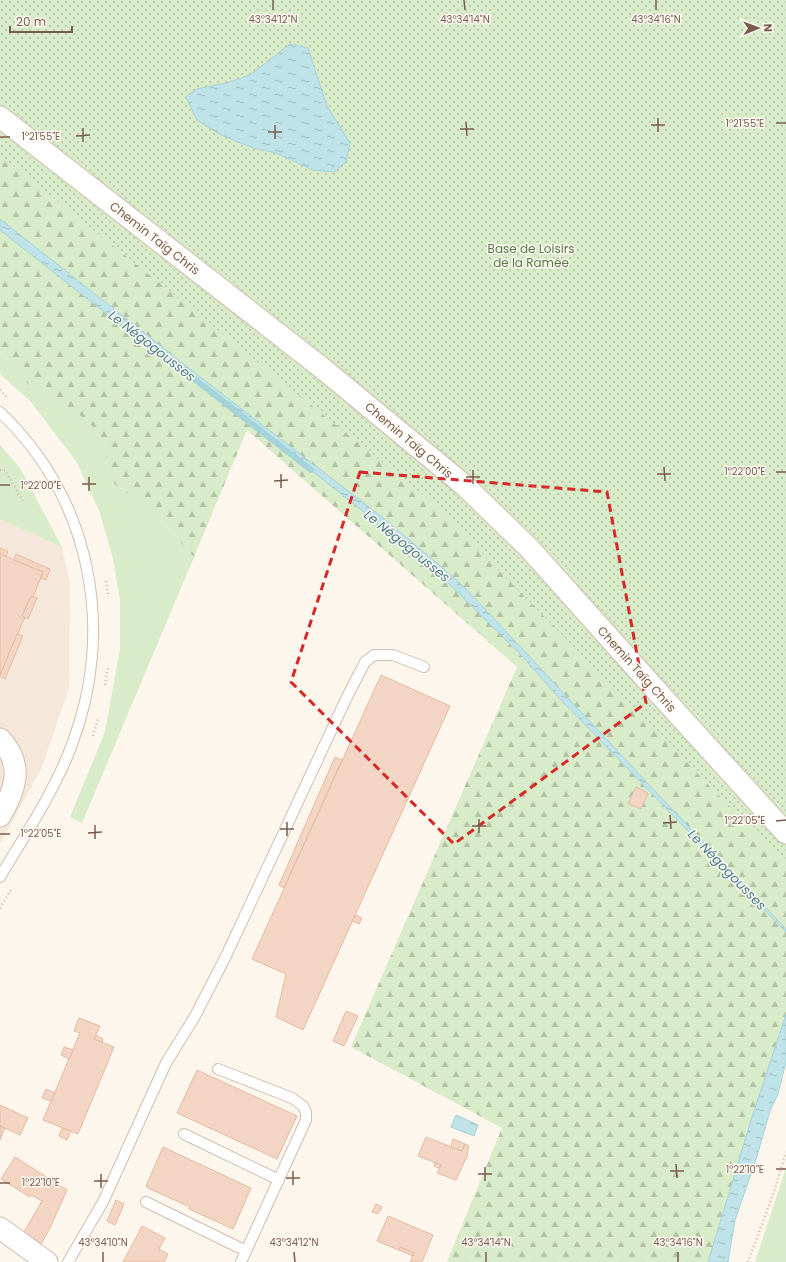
<svg xmlns="http://www.w3.org/2000/svg" width="786" height="1262" font-family="Poppins,sans-serif">
<style>
.residential{fill:#f5e8da}
.green{fill:#d8ecc9}
.forest{fill:url(#forest-firs)}
.park{fill:url(#park-dots)}
.water{fill:url(#water-ripples);stroke:#a5d3da}
.lines{fill:none;stroke-linecap:round;stroke-linejoin:round}
.stream{stroke:#a5d3da;stroke-width:6}
.building{fill:#f3d5c3;stroke:#e6bba3}
.service-casing{stroke:#d1beb0;stroke-width:12}
.minor-casing{stroke:#d1beb0;stroke-width:23}
.path{stroke:#d9b8a5;stroke-width:2.5;stroke-dasharray:1 3;stroke-linecap:butt}
.service{stroke:#fff;stroke-width:10}
.minor{stroke:#fff;stroke-width:21}
.marked{fill:none;stroke:#d62828;stroke-width:3;stroke-dasharray:8 5;stroke-linejoin:round}
.ticks{fill:none;stroke:#7a5c4d;stroke-width:1.5}
.labels{text-anchor:middle;dominant-baseline:central;stroke-width:3;stroke-linejoin:round;paint-order:stroke}
.street-label{font-size:12px;fill:#7a5c4d;stroke:#fffaf3}
.park-label{font-size:12px;fill:#537a41;stroke:#fffaf3}
.water-label{font-size:13px;font-style:italic;fill:#437c86;stroke:#fffaf3}
.ticks-label{font-size:10px;text-anchor:middle;fill:#7a5c4d;stroke:#fffaf3;stroke-width:3;stroke-linejoin:round;paint-order:stroke}
</style>
<defs>
<pattern id="forest-firs" width="22" height="20" patternUnits="userSpaceOnUse"><rect width="22" height="20" fill="#d8ecc9"/><path d="M5 1l3.5 6h-7zM16 11l3.5 6h-7z" fill="#b4c2a5"/></pattern>
<pattern id="park-dots" width="8" height="8" patternUnits="userSpaceOnUse"><rect width="8" height="8" fill="#d8ecc9"/><path d="M2 2h.1M6 6h.1" fill="none" stroke="#b4c2a5" stroke-width="1.8" stroke-linecap="round"/></pattern>
<pattern id="water-ripples" width="26" height="14" patternUnits="userSpaceOnUse"><rect width="26" height="14" fill="#bfe3e8"/><path d="M2 4q2-2 4 0t4 0M15 11q2-2 4 0t4 0" fill="none" stroke="#a0bbbe"/></pattern>
</defs>
<rect width="100%" height="100%" fill="#fdf6ec"/>
<!-- residential -->
<polygon class="residential" points="0,519 62,547 70,585 69,688 42,767 0,844"/>
<!-- green -->
<g class="green">
<polygon points="0,352 21,377 29,385 84,418 92,426 106,447 107,471 112,482 132,497 151,514 162,522 194,557 82,823 70,817 105,732 120,649 120,600 113,559 99,510 76,461 30,401 0,374"/>
<polygon points="0,445 20,468 62,547 0,519"/>
<polygon points="786,1168 786,1262 755,1262"/>
</g>
<!-- forest -->
<polygon class="forest" points="0,150 420,481 786,863 786,1017 709,1262 447,1262 502,1128 351,1047 517,667 247,430 194,557 162,522 151,514 132,497 112,482 107,471 106,447 92,426 84,418 29,385 21,377 0,352"/>
<!-- park -->
<polygon class="park" points="0,0 786,0 786,864 433,503 0,155"/>
<!-- water -->
<g class="water">
<polygon points="290,44 308,48 327,106 350,143 346,162 334,172 313,170 276,153 253,148 219,134 197,120 186,97 197,89 226,83 250,75"/>
<polygon points="0,219 195,373 387,521 445,570 465,588 486,610 652,788 786,929 786,932 561,700 523,657 435,570 398,539 297,459 168,359 132,334 0,230"/>
<polygon points="786,1014 786,1062 778,1094 770,1111 755,1163 751,1170 751,1174 735,1220 728,1262 708,1262 752,1117"/>
<polygon points="456,1115 478,1125 474,1136 451,1127"/>
</g>
<g class="lines">
<!-- stream -->
<polyline class="stream" points="161,353 311,470"/>
</g>
<!-- building -->
<g class="building">
<polygon points="0,548 8,551 6,557 0,554"/>
<polygon points="0,554 43,572 33,597 31,596 22,616 25,617 0,675"/>
<polygon points="16,554 50,569 46,580 41,578 43,572 14,560"/>
<polygon points="31,596 37,598 28,619 22,616"/>
<polygon points="17,634 23,636 5,679 0,676 0,675"/>
<polygon points="381,675 450,706 303,1030 276,1017 286,974 252,959"/>
<polygon points="335,757 342,760 284,888 279,885"/>
<polygon points="636,787 648,793 641,809 628,804"/>
<polygon points="356,915 362,918 359,924 352,921"/>
<polygon points="346,1011 358,1016 344,1046 333,1041"/>
<polygon points="79,1018 100,1026 94,1039 114,1047 78,1134 43,1120 80,1033 74,1031"/>
<polygon points="96,1035 103,1039 102,1042 94,1039"/>
<polygon points="64,1047 73,1050 69,1059 61,1055"/>
<polygon points="197,1070 297,1116 277,1159 177,1113"/>
<polygon points="46,1089 55,1093 51,1101 42,1098"/>
<polygon points="0,1105 28,1118 20,1135 0,1126"/>
<polygon points="0,1126 5,1128 0,1140"/>
<polygon points="62,1128 71,1131 67,1140 59,1136"/>
<polygon points="426,1137 462,1151 465,1144 469,1146 467,1153 468,1154 456,1180 437,1173 441,1165 418,1156"/>
<polygon points="453,1139 465,1144 462,1151 451,1147"/>
<polygon points="163,1147 251,1188 233,1229 189,1209 190,1207 148,1188 146,1186"/>
<polygon points="15,1157 67,1190 50,1228 41,1244 24,1232 42,1201 31,1195 30,1197 1,1179"/>
<polygon points="435,1163 441,1165 439,1168 434,1166"/>
<polygon points="116,1200 124,1204 115,1225 107,1221"/>
<polygon points="376,1204 382,1207 378,1214 372,1212"/>
<polygon points="388,1216 433,1235 422,1262 410,1262 414,1253 400,1247 399,1250 377,1241"/>
<polygon points="142,1226 165,1238 159,1249 168,1254 164,1262 123,1262"/>
<polygon points="400,1247 414,1253 413,1256 399,1250"/>
</g>
<g class="lines">
<!-- service casing -->
<g class="service-casing">
<g id="service">
<path d="M0,412C92,500 116,630 71,747C54,792 25,835 0,877"/>
<polyline points="218,1069 292,1098 303,1106 306,1112 306,1120 241,1262"/>
<polyline points="184,1134 279,1180"/>
<polyline points="146,1202 246,1251"/>
<polyline points="68,1262 103,1202 166,1063 195,1016 225,958 346,699 365,662 374,655 393,655 424,667"/>
</g>
</g>
<!-- minor casing -->
<g class="minor-casing">
<g id="minor">
<polyline points="0,117 322,368 464,485 529,548 665,700 786,833"/>
<path d="M0,739C24,764 16,789 0,816"/>
<polyline points="0,1228 47,1262"/>
</g>
</g>
<!-- path -->
<g class="path">
<polyline points="0,390 8,398"/>
<polyline points="0,470 5,470 24,503"/>
<polyline points="106,581 108,596"/>
<polyline points="105,685 108,667"/>
<polyline points="93,736 98,718"/>
<polyline points="0,908 12,888"/>
<polyline points="748,1262 775,1189 786,1152"/>
</g>
<!-- service -->
<use href="#service" class="service"/>
<!-- minor -->
<use href="#minor" class="minor"/>
</g>
<!-- marked area -->
<path class="marked" d="M360,472L607,492L646,703L454,844L291,682Z"/>
<!-- ticks -->
<path class="ticks" d="M273,0V10M464,0L465,10M656,0V10M658,118V132M466,122L467,136M776,123H786M275,125V139M651,125H665M83,128V142M460,129H474M268,132H282M76,136L90,135M0,137H10M664,467L665,481M473,470V484M776,472H786M281,474V488M657,474H671M89,477V491M466,477H480M274,481L288,480M82,484H96M0,485H10M670,815L671,829M479,819V833M776,821L786,820M287,822V836M663,823L677,822M95,825V839M472,826H486M280,829H294M88,833L102,832M0,834H10M676,1164L677,1178M485,1167V1181M776,1169H786M293,1171V1185M670,1171H684M101,1174V1188M478,1174H492M286,1178H300M94,1181H108M0,1183H10M103,1252V1262M294,1252L295,1262M486,1252V1262M678,1252V1262"/>
<g class="labels">
<!-- street labels -->
<g class="street-label">
<text transform="translate(155 238) rotate(38)">Chemin Taïg Chris</text>
<text transform="translate(409 440) rotate(40)">Chemin Taïg Chris</text>
<text transform="translate(637 669) rotate(48)">Chemin Taïg Chris</text>
</g>
<!-- park labels -->
<g class="park-label">
<text x="531" y="248">Base de Loisirs<tspan x="531" dy="14">de la Ramée</tspan></text>
</g>
<!-- water labels -->
<g class="water-label">
<text transform="translate(152 346) rotate(38)">Le Négogousses</text>
<text transform="translate(407 546) rotate(39)">Le Négogousses</text>
<text transform="translate(727 870) rotate(46)">Le Négogousses</text>
</g>
</g>
<g class="ticks-label">
<text x="273" y="23">43°34'12"N</text>
<text x="465" y="23">43°34'14"N</text>
<text x="656" y="23">43°34'16"N</text>
<text x="745" y="127">1°21'55"E</text>
<text x="41" y="140">1°21'55"E</text>
<text x="745" y="475">1°22'00"E</text>
<text x="41" y="489">1°22'00"E</text>
<text x="745" y="824">1°22'05"E</text>
<text x="41" y="837">1°22'05"E</text>
<text x="745" y="1173">1°22'10"E</text>
<text x="41" y="1186">1°22'10"E</text>
<text x="103" y="1246">43°34'10"N</text>
<text x="294" y="1246">43°34'12"N</text>
<text x="486" y="1246">43°34'14"N</text>
<text x="678" y="1246">43°34'16"N</text>
</g>
<!-- north arrow -->
<g transform="translate(758 28) rotate(89)" stroke="#fffaf3" stroke-width="3" paint-order="stroke">
<path d="M0-3L7 15L0 10L-7 15Z" fill="#7a5c4d"/>
<text y="-6" font-size="11" font-weight="bold" text-anchor="middle" fill="#7a5c4d">N</text>
</g>
<!-- scale -->
<path d="M10 26v6h62v-6" fill="none" stroke="#7a5c4d" stroke-width="2"/>
<text x="16" y="26" font-size="12" fill="#7a5c4d" stroke="#fffaf3" stroke-width="3" paint-order="stroke">20 m</text>
</svg>
